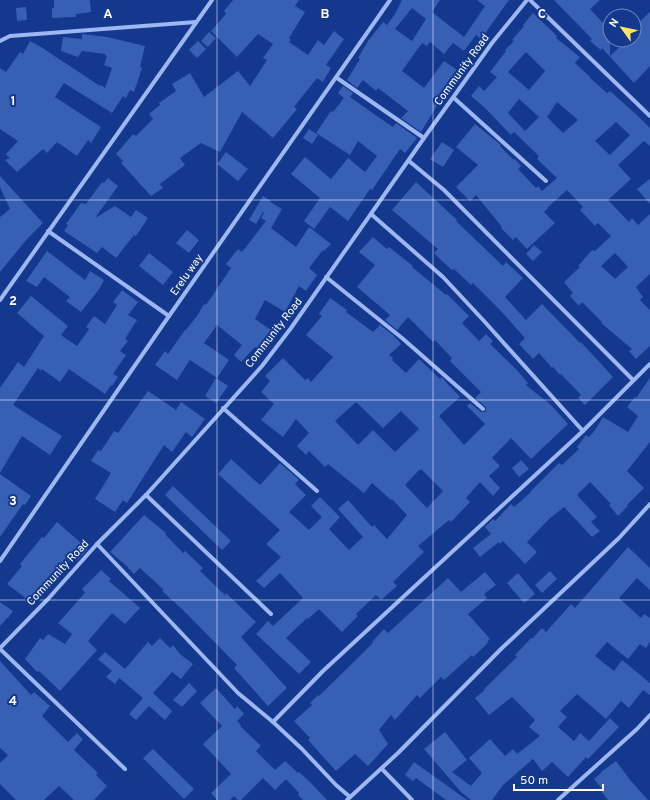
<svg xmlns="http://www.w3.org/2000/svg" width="650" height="800" font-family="Overpass,sans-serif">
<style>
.building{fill:#375fb4;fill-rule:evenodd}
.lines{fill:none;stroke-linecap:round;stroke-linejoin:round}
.minor{stroke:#9cb7f1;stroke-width:4}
.grid{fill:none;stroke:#fff;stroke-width:1;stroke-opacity:0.55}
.labels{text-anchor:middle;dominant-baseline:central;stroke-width:4;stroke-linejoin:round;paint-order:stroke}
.street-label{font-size:11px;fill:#fff;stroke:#13388d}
.grid-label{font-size:13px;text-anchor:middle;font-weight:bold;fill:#fff;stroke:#13388d;stroke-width:4;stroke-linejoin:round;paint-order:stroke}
</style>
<rect width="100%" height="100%" fill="#13388d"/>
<!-- building -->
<g class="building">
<polygon points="54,0 90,0 91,12 76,14 76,17 52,18 52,8 54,8"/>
<polygon points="233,0 299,0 295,6 305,12 289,38 291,40 289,42 308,55 318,40 324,45 334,31 344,39 326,65 331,68 323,82 317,78 294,107 297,109 273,138 242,112 220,152 201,143 180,158 185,165 160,184 163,188 151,196 121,163 123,161 116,154 133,134 136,136 153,119 149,114 160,105 159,103 176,91 172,84 190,73 204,97 238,71 250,86 267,60 263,58 273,44 258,34 237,57 211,31 226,14 224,11"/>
<path d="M402,0H440L432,12L464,37L485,6L477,0H509L481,39L476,35L464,51L453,43L444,54L430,42L427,46L422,43L402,71L424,88L444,61L457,70L437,97L441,99L421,132L401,118L408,111L378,88L376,91L363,80L357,88L347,80L360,59L358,58L368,41L383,22L387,25L395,14ZM412,8L426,19L412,41L395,29Z"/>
<polygon points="554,0 600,0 590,9 604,24 610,17 610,56 627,40 634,40 634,34 639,30 635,26 650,12 650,66 634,83 602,48 601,50 590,41 592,39"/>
<polygon points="26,7 27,20 17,21 16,8"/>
<path d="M533,13L557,36L556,38L580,57L575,63L590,77V78L607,93L610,91L638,116L650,128V146L644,141L618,165L631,179L608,200L629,222L632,218L638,225L650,214V274L636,287L643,297L640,300L650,310V346L636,359L629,351L632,349L601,323L602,322L582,302L579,306L570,296L573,293L564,282L580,267L578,266L592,250L595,251L611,236L598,223L595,226L580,210L583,207L567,190L547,208H548L544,212L555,223L527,249L516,237L513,240L501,228L502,227L476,195L470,201L456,187L478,165L456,147L475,124L501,145L500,146L514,160L515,159L521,166L518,169L536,188L538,186L542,191L557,178L537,159L539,156L514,132L511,135L485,108L471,96L479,86L484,91L497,77L490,72L506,51L505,50L514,41L512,40L524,26L523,25ZM526,52L545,71L529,90L508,72ZM519,99L539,117L525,131L508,113ZM557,102L578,120L563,133L547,117ZM616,122L630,135L610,155L595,141ZM615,253L628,267L615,279L601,266Z"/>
<polygon points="209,32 216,38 208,47 201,41"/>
<polygon points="82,34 107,37 145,46 140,67 142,68 134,92 130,90 126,98 123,96 112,113 64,83 55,97 101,127 91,143 88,140 77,156 57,142 47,153 43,149 17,172 5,160 10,158 6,154 18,141 0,129 0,68 6,72 20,52 23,54 30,41 41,47 100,86 101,85 105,88 112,68 104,65 107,56 105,55 105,54 82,51 78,57 61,51 63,37 82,39"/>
<polygon points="198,41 206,49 197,58 189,50"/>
<polygon points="343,86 353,93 350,97 374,114 393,127 396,123 417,138 405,153 400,149 372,190 370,189 348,221 330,207 314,229 304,221 320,198 291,174 305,157 331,179 348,158 365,172 377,156 358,141 350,155 316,133 331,111 333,112 344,98 338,93"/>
<polygon points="309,129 318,135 312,144 303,138"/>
<polygon points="442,142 454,150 443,167 430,159"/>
<polygon points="226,152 248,169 238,181 217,164"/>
<polygon points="0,176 43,223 27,239 0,272 0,217 10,209 0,187"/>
<polygon points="108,178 118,186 95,218 115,206 131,217 136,210 148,218 136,236 134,235 116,258 102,247 97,253 64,231 68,225 66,224 81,203 86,204 102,182 104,183"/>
<polygon points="650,179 650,204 637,189"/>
<polygon points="416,182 457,220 456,221 503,266 506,262 523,278 505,297 526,320 542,304 580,343 581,342 613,377 585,405 578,398 581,395 561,374 560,375 553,367 552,368 539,353 533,359 519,344 525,338 501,311 473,283 471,285 454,269 452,270 443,262 434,253 438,249 392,210"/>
<polygon points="263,196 271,201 270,202 282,209 271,228 296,247 309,227 331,244 324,251 323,250 309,268 317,275 306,291 299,286 285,312 265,300 255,319 271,330 257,348 255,347 241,362 234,355 242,345 217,325 204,343 229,360 217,378 190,360 177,380 155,365 165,351 168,354 185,330 186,330 197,316 204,304 206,305 231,268 226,264 238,249 242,252 266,221 261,218 264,213 263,212 256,224 249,220"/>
<polygon points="187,230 199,240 189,253 176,243"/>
<path d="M373,237L387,249L389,247L413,266L412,267L446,295L447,294L469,316L462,323L479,341L486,334L493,341L490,344L517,370L528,383L526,385L551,405L568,424L531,459L511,438L492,458L500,466L489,476L500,488L493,496L480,482L466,498L470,502L451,522L449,520L418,546L424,552L393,582L397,586L381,600L376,595L356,614L358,616L342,632L319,609L308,619L307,618L286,638L311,662L299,674L256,634L268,621L273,626L303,598L280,573L264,588L256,581L281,557L266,544L280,530L218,474L231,459L260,485L280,463L299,480L295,484L306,495L289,512L309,530L322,517L311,506L320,497L340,517L329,529L349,550L363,537L338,509L348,500L372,527L374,525L387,539L407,515L392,499L391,500L372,483L364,493L328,464L325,467L309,451L306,455L297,446L309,433L296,419L283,437L261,420L274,404L261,392L270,381L265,376L283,358L305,380L308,378L311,382L333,357L306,335L322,316L319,314L330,298L347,310L346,312L373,332L380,325L393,335L401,344L389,355L393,358L392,360L406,373L419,359L440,379L442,377L445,381L460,397L439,416L464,445L485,424L467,406L470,403L481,412H485L486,409V407L475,398L481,392L450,361L452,358L435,340L433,342L408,317L397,330L385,320L390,315L357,287L375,265L359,252ZM356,402L383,428L401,411L419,429L395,452L373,430L358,445L335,421ZM421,469L443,491L427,508L405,485L419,470L420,471Z"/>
<polygon points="534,245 542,252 533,261 526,254"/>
<polygon points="47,251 85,280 90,271 104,280 100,288 81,312 66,301 70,297 44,277 37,287 26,281"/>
<polygon points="149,253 173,272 163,285 139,266"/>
<polygon points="122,290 138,302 128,315 137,320 125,339 128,341 120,351 126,355 113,374 118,377 112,386 111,385 105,394 69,369 60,382 42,369 41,371 38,368 13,405 62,436 50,455 22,436 0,473 0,388 18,362 24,367 44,336 17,313 31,296 68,326 61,335 77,346 89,329 86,327 94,316 105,324 117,305 113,302"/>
<polygon points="216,378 228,386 216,403 205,396"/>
<polygon points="650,378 650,442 627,471 644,488 627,505 628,506 618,516 609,505 611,504 590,482 577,495 597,517 591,522 600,531 592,537 564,507 549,519 527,542 537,552 525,564 503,541 500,544 499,542 480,557 473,548 491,534 485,527 493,519 495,521 511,504 514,507 531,492 531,491 559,463 562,465 579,449 577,447 586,435 589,437 595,430 603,417 628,432 638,416 627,407 635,397 636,398"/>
<polygon points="148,391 176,410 181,402 205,419 192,437 186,432 172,452 164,445 127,503 123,500 115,512 95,499 111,473 91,461 98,450 101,451 114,431 118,433"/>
<polygon points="521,460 529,469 519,477 512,468"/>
<polygon points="0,474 31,496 25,505 23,504 0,537"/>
<polygon points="173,486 231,541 222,550 165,495"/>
<polygon points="144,515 166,533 165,534 183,553 185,551 203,568 200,571 225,595 226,593 256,622 241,637 287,688 268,706 234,668 237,665 183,610 162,591 164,590 141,569 140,568 134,574 128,568 128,567 110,552"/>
<polygon points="57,522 88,549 77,561 73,557 60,572 58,571 47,586 46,585 32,603 7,584 22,566 20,564 42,537 44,538"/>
<polygon points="628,547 650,568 650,590 637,578 619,598 641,618 644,614 650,618 650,642 646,648 640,644 628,659 607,642 595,656 614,671 622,660 650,683 650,695 643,690 629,708 621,701 606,719 577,694 560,711 567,717 558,727 574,741 580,733 589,741 610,718 619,727 588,759 586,757 568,777 552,762 542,771 533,759 503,785 492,800 471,800 461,792 424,749 445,732 467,760 452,772 471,786 482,773 469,758 490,739 505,756 513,749 517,754 540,736 529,727 535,720 512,697 489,715 475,698 485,690 484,689 517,657 515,655 531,638 532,639 542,628 546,632 571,604 575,608"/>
<polygon points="101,570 111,579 109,581 140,608 125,624 112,613 88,641 97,650 60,691 39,671 37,672 25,659 40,638 43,640 48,634 65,644 72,634 58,623 85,593 82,589"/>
<polygon points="550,571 557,579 542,593 535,585"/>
<polygon points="485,572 496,585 484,594 487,598 468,614 490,639 487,642 488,643 473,657 472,655 444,680 441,677 420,698 417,695 395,720 391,715 379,730 388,744 368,766 355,754 336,771 308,740 310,738 294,721 312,705 310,703 318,695 319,696 373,643 372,642 384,629 388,633 448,578 461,592"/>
<polygon points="518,573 535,594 524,603 507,583"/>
<polygon points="0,602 13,611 8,618 7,618 0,626"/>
<polygon points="160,638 170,648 173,645 180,654 193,664 181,679 172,672 153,693 172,711 165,720 149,706 136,720 129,714 143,698 119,678 115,684 106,677 112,671 98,659 105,652 125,669 148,642 152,646"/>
<polygon points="0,661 31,695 34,692 50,706 42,716 68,742 77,733 83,739 74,750 98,773 96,775 107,786 94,800 74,800 59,786 44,800 16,800 0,784 0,763 8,755 0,748"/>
<polygon points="189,683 197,691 182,707 173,700"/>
<polygon points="216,688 235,709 237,706 244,714 237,721 241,725 240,726 261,746 256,751 275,770 285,761 298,773 299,772 310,782 327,800 303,800 298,795 299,793 286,779 275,790 263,778 241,800 238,800 234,796 230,800 217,800 211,793 231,774 203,744 222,726 200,703"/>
<polygon points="153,749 194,789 184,799 143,758"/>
<polygon points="616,761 630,780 648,800 608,800 601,791 603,790 594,779 601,773 601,772"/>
<polygon points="414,762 467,800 446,800 416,778 413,781 405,775"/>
</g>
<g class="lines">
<!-- minor -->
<g class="minor">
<polyline points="530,0 650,116"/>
<polyline points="0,41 10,36 196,22"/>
<polyline points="337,78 424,138"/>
<polyline points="454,98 546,181"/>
<polyline points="409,161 444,190 633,380"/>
<polyline points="371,214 443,277 484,321 583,431"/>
<polyline points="48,231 169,316"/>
<polyline points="326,277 402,338 483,409"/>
<polyline points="0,300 212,0"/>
<polyline points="223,408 317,491"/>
<polyline points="146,495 271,614"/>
<polyline points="97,544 238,693 273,722 302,749 336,785 350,797"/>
<polyline points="0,561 169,316 390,0"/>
<polyline points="0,648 48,599 97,544 146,495 262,366 291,328 424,138 492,43 527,0"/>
<polyline points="0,649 125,769"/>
<polyline points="273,722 323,671 583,431 650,364"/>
<polyline points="382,769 412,800"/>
<polyline points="347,800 398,753 501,649 619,538 650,504"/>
<polyline points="558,800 637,729 650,715"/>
</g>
</g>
<!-- grid -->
<path class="grid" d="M217,0V800M433,0V800M0,200H650M0,400H650M0,600H650"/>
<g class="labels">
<!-- street labels -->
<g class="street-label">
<text transform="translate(462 70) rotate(-54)">Community Road</text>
<text transform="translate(187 275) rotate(-55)">Erelu way</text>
<text transform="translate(274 333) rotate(-52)">Community Road</text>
<text transform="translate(58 573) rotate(-47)">Community Road</text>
</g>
</g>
<g class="grid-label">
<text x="108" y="18">A</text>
<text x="325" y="18">B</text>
<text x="542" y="18">C</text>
<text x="13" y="105">1</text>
<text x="13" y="305">2</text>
<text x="13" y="505">3</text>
<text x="13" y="705">4</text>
</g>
<!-- north arrow -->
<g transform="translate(622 28) rotate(303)"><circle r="19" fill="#13388d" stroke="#7188bb"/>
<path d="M0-3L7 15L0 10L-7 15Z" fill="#ffe55c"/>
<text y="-6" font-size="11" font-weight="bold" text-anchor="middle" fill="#ffffff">N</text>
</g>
<!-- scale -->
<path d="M514 784v6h89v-6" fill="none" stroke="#ffffff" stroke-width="2"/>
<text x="520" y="784" font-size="12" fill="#ffffff" stroke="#13388d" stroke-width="3" paint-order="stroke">50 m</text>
</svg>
